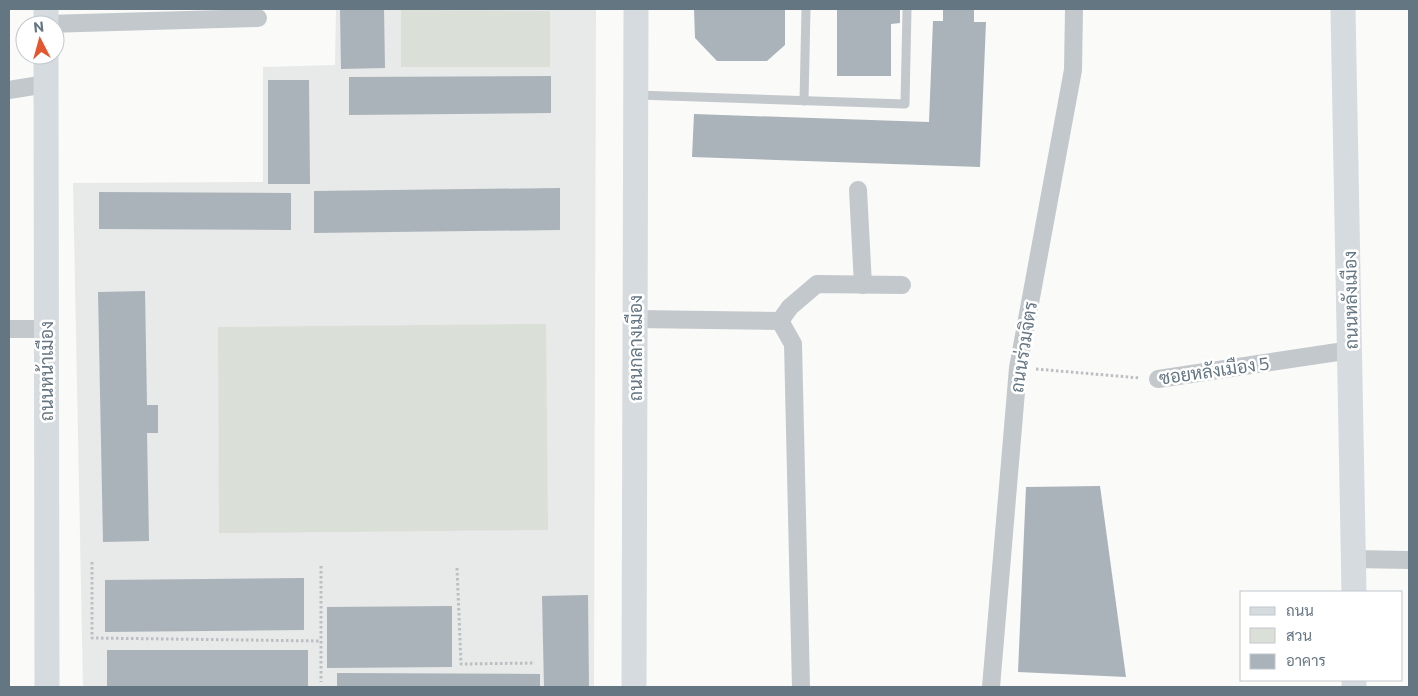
<svg xmlns="http://www.w3.org/2000/svg" width="1418" height="696" font-family="Commissioner,Sarabun,sans-serif">
<style>
.built{fill:#e8e9e9}
.green{fill:#dadfd7}
.building{fill:#aab3b9}
.lines{fill:none;stroke-linecap:round;stroke-linejoin:round}
.path{stroke:#bbbfc2;stroke-width:3;stroke-dasharray:2.5 2.5;stroke-linecap:butt}
.lane{stroke:#c3c8cc;stroke-width:9}
.street{stroke:#c3c8cc;stroke-width:18}
.secondary{stroke:#d6dbdf;stroke-width:25}
.labels{text-anchor:middle;dominant-baseline:central;stroke-width:5;stroke-linejoin:round;paint-order:stroke}
.street-label{font-size:18px;fill:#657683;stroke:#fff}
</style>
<rect width="100%" height="100%" fill="#fafaf8"/>
<!-- built -->
<polygon class="built" points="336,9 596,9 594,687 83,687 73,183 263,182 263,67 335,65"/>
<!-- green -->
<g class="green">
<polygon points="401,10 550,11 550,67 401,67"/>
<polygon points="546,324 548,530 219,533 218,327"/>
</g>
<!-- building -->
<g class="building">
<polygon points="340,9 384,9 385,68 341,69"/>
<polygon points="694,9 785,9 785,45 767,61 717,61 695,38"/>
<polygon points="837,9 900,9 900,23 891,24 891,76 837,76"/>
<polygon points="943,9 974,9 974,22 986,22 980,167 692,157 694,114 929,122 933,21 943,21"/>
<polygon points="551,76 551,113 349,115 349,77"/>
<polygon points="268,80 309,80 310,184 268,184"/>
<polygon points="560,188 560,230 314,233 314,191"/>
<polygon points="99,192 291,193 291,230 99,229"/>
<polygon points="145,291 147,405 158,405 158,433 147,433 149,541 103,542 98,292"/>
<polygon points="1100,486 1126,677 1018,672 1026,487"/>
<polygon points="304,578 304,630 105,632 105,580"/>
<polygon points="588,595 589,687 544,687 542,596"/>
<polygon points="452,606 452,667 327,668 327,607"/>
<rect x="107" y="650" width="201" height="37"/>
<polygon points="337,673 540,674 540,687 337,687"/>
</g>
<g class="lines">
<!-- path -->
<g class="path">
<polyline points="1036,369 1140,378"/>
<polyline points="92,562 92,638 321,641"/>
<polyline points="321,566 321,682"/>
<polyline points="457,568 461,664 535,663"/>
</g>
<!-- lane -->
<g class="lane">
<polyline points="637,95 905,104 907,9"/>
<polyline points="804,101 806,9"/>
</g>
<!-- street -->
<g class="street">
<polyline points="46,24 258,18"/>
<polyline points="9,90 46,84"/>
<polyline points="858,190 863,285"/>
<polyline points="636,319 780,321 793,344 801,687"/>
<polyline points="780,321 790,307 817,284 902,285"/>
<polyline points="9,329 46,329"/>
<polyline points="1158,379 1351,350"/>
<polyline points="1354,559 1409,560"/>
<polyline points="991,687 1018,368 1073,70 1074,9"/>
</g>
<!-- secondary -->
<g class="secondary">
<polyline points="46,9 46,25"/>
<polyline points="1343,9 1354,592"/>
<polyline points="46,55 47,687"/>
<polyline points="1354,680 1354,687"/>
<polyline points="634,687 636,9"/>
</g>
</g>
<g class="labels">
<!-- street labels -->
<g class="street-label">
<text transform="translate(1350 300) rotate(-91)">ถนนหลังเมือง</text>
<text transform="translate(1023 347) rotate(-81)">ถนนร่วมจิตร</text>
<text transform="translate(635 348) rotate(-90)">ถนนกลางเมือง</text>
<text transform="translate(1214 370) rotate(-8)">ซอยหลังเมือง 5</text>
<text transform="translate(46 371) rotate(-90)">ถนนหน้าเมือง</text>
</g>
</g>
<!-- border -->
<rect width="1418" height="696" fill="none" stroke="#657683" stroke-width="20"/>
<!-- legend -->
<rect x="1240" y="591" width="162" height="90" fill="#ffffff" stroke="#c1c8cd"/>
<rect x="1250" y="607" width="25" height="8" fill="#d6dbdf" stroke="#c1c8cd"/>
<text x="1286" y="616" font-size="15" fill="#657683">ถนน</text>
<rect x="1250" y="628" width="25" height="15" fill="#dadfd7" stroke="#c1c8cd"/>
<text x="1286" y="641" font-size="15" fill="#657683">สวน</text>
<rect x="1250" y="654" width="25" height="15" fill="#aab3b9" stroke="#c1c8cd"/>
<text x="1286" y="666" font-size="15" fill="#657683">อาคาร</text>
<!-- north arrow -->
<g transform="translate(40 40) rotate(354)"><circle r="24" fill="#ffffff" stroke="#c1c8cd"/>
<path d="M0-4L9 19L0 12L-9 19Z" fill="#e4572e"/>
<text y="-8" font-size="14" font-weight="bold" text-anchor="middle" fill="#657683">N</text>
</g>
</svg>
